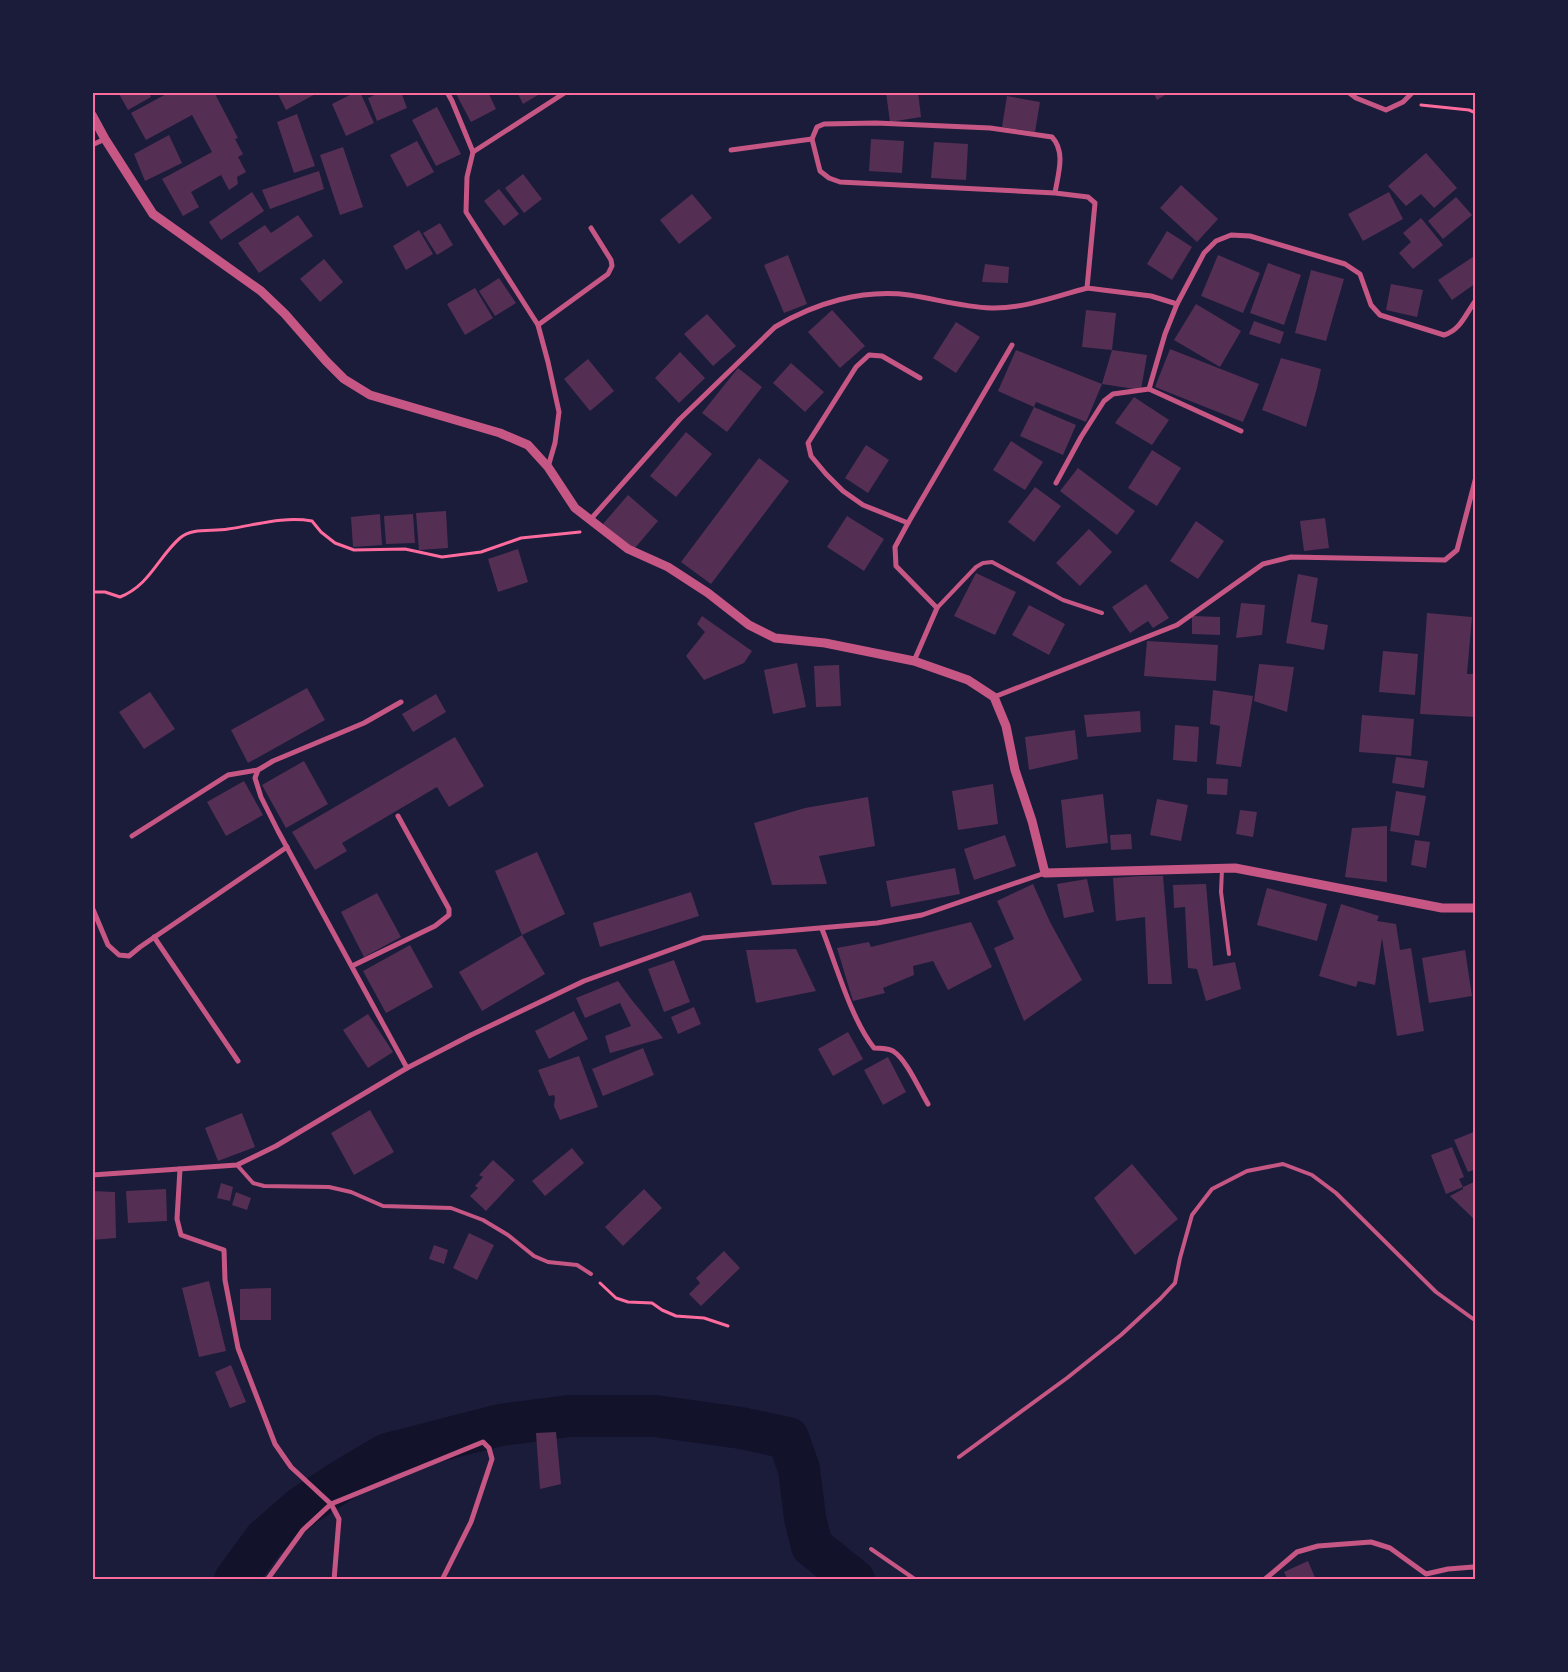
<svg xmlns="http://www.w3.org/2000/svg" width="1568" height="1672" font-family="'Fira Sans',sans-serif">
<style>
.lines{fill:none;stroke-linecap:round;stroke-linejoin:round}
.river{stroke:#12122b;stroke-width:42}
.building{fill:#542f53}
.path{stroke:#ff6b9d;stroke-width:3}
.service{stroke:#c65784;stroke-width:4}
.minor{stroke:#c65784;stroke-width:5}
.tertiary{stroke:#c65784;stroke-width:9}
.neatline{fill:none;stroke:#ff6b9d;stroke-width:2}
</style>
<rect width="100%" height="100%" fill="#1b1b3a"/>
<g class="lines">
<!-- river -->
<polyline class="river" points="235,1580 265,1539 302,1507 343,1480 387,1454 500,1425 569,1416 655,1416 741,1428 788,1438 799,1469 805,1518 812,1546 854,1580"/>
</g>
<!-- building -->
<g class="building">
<polygon points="118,92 149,92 151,97 128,110"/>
<polygon points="170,92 214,92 238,138 235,139 243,154 238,157 246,172 237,177 238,184 229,190 221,175 191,192 199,207 183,216 162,179 212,152 192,115 146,140 131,113"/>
<polygon points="277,92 319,92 286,110"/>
<polygon points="356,92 360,92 374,123 346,136 332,104"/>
<polygon points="381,92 401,92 407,108 377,121 368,98"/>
<polygon points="455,92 488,92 496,109 471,122"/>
<polygon points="517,92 543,92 523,104"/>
<polygon points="886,92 918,92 921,117 890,122"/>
<polygon points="1153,92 1170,92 1157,100"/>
<polygon points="1007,96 1040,102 1035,132 1002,127"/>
<polygon points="437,107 461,154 436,166 412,120"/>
<polygon points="297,114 315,166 294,173 277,122"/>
<polygon points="169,135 182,163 145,181 134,154"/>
<polygon points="871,139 904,141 902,173 869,171"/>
<polygon points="417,141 434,172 407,187 390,155"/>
<polygon points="934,142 968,144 966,180 931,178"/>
<polygon points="343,147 363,207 340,215 320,155"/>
<polygon points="1426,153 1457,188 1434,208 1421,194 1406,206 1388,186"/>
<polygon points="319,171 324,189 270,209 262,190"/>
<polygon points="523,174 542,199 524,213 505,188"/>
<polygon points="1181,185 1218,219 1197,242 1160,208"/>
<polygon points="499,189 519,214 504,226 484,201"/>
<polygon points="252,192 264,211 221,240 209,222"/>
<polygon points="1389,192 1403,219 1363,241 1348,214"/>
<polygon points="692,194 712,218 679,244 660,220"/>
<polygon points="1456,197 1472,215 1443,239 1428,221"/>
<polygon points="298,215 313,236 259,273 238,243 265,225 271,233"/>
<polygon points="1421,218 1443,245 1413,269 1399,253 1411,242 1403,233"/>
<polygon points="440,223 453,245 437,255 423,233"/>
<polygon points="419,230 433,254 406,270 393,246"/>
<polygon points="1167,231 1192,247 1172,280 1147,264"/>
<polygon points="788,255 807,304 784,313 764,265"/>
<polygon points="1218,255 1260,273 1243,313 1201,296"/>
<polygon points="1476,255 1476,283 1452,300 1438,280"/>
<polygon points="324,259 343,282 320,302 300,279"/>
<polygon points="1268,263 1301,275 1284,325 1250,313"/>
<polygon points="985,264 1009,267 1008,283 982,282"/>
<polygon points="1311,270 1344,279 1326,341 1295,333"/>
<polygon points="499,278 516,303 495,316 479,291"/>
<polygon points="1391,284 1423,290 1417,317 1386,310"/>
<polygon points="475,288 493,318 465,335 447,304"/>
<polygon points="1196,304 1241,331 1220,367 1174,340"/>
<polygon points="832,310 865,346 840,368 808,332"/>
<polygon points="1086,310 1116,313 1112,350 1147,355 1141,390 1102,384 1112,350 1082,347"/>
<polygon points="707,314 736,346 713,366 684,334"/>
<polygon points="1254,321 1284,332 1280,344 1249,334"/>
<polygon points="956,322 980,337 956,373 933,358"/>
<polygon points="1170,349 1259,384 1243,422 1155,387"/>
<polygon points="1016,350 1102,384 1086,422 1036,402 1034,407 998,391"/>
<polygon points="680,352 705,378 679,403 655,378"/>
<polygon points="1281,358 1321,369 1317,388 1306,427 1262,410"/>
<polygon points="588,359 614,391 590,411 564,379"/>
<polygon points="791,363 824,392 805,412 773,383"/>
<polygon points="738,368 762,387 727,432 702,413"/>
<polygon points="1134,397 1169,420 1152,445 1115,423"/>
<polygon points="1034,407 1076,425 1063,455 1020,436"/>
<polygon points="686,432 712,454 676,497 650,476"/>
<polygon points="1011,441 1043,462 1025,490 993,470"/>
<polygon points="866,445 889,460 868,493 845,478"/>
<polygon points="1152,450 1181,468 1157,506 1128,488"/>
<polygon points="759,458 789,481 711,584 681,562"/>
<polygon points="1078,468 1135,511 1117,535 1060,491"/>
<polygon points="1035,487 1061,506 1034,542 1008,522"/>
<polygon points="628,495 658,521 634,549 603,524"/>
<polygon points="446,511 448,548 419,550 416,513"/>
<polygon points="380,514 382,545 353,547 351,517"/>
<polygon points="413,514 415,543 386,544 384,516"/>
<polygon points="847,516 884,539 864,571 827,547"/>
<polygon points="1325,518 1329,548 1304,551 1300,521"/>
<polygon points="1196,521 1224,541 1198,579 1170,561"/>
<polygon points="1089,529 1112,552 1080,586 1056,563"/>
<polygon points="518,549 528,582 498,592 488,559"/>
<polygon points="976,573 1016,592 995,635 954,616"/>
<polygon points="1298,574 1318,578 1311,622 1328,625 1324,650 1286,643"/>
<polygon points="1146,584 1169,618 1153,628 1148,621 1130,633 1112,607"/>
<polygon points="1241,603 1265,605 1262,635 1236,638"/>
<polygon points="1029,605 1065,624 1049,655 1012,635"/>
<polygon points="1427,613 1472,617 1467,674 1476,674 1476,717 1420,714"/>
<polygon points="702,616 752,651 744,663 704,680 686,656 705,632 697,624"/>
<polygon points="1192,616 1220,617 1220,635 1192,634"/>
<polygon points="1147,641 1218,645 1216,681 1144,676"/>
<polygon points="1383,651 1418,654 1415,695 1379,692"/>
<polygon points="797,663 806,707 773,714 764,670"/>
<polygon points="1259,664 1294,667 1287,712 1254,701"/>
<polygon points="839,665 841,706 816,707 814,666"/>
<polygon points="307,688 325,720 248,763 231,730"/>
<polygon points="1213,690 1253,696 1241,767 1216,764 1220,726 1210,724"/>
<polygon points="150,692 175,729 144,749 119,712"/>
<polygon points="436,694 446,712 413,732 402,714"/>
<polygon points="1140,711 1141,732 1087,737 1084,715"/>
<polygon points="1362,715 1414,719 1411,756 1359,752"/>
<polygon points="1175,725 1199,727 1197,762 1173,760"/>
<polygon points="1075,730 1078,759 1029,770 1025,737"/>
<polygon points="455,737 484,786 449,807 437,787 342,843 347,851 315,870 292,832"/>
<polygon points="1396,757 1428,761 1424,788 1392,783"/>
<polygon points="304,761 328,804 286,828 262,785"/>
<polygon points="1207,778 1228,779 1227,795 1207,794"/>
<polygon points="244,781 263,815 226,836 207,802"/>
<polygon points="993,784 998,824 958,830 952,791"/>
<polygon points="1396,791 1426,796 1419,836 1390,831"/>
<polygon points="1103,794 1108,843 1066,848 1061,800"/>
<polygon points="868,797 875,846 819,856 827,884 772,885 754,823 805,808"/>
<polygon points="1157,799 1188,805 1181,841 1150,835"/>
<polygon points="1240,810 1257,812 1253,837 1236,834"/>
<polygon points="1387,826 1387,882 1345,877 1352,828"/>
<polygon points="1131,834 1132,849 1111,850 1110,835"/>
<polygon points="1005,835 1016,866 974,880 964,849"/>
<polygon points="1415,840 1430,842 1426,868 1411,865"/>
<polygon points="537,852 565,914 522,935 545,974 482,1011 459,972 522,935 495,871"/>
<polygon points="955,868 960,894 891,907 886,881"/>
<polygon points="1140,876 1163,876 1172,984 1148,984 1145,917 1116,921 1113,878"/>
<polygon points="1087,879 1094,912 1064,918 1057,884"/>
<polygon points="1033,884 1050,922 1082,980 1024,1021 994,948 1014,939 997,901"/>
<polygon points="1206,884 1213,966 1235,962 1241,989 1206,1001 1197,969 1188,968 1185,907 1174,908 1173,885"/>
<polygon points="1267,888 1327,904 1317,941 1257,925"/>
<polygon points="691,892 699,916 600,947 593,923"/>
<polygon points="377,893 401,937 364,957 341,912"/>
<polygon points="1341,904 1379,916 1377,921 1396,924 1400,950 1411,948 1424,1031 1397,1036 1382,938 1375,985 1358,981 1356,987 1319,976"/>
<polygon points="971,922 992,967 948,990 933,961 913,966 914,975 883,988 885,993 853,1001 837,948 869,942 871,947"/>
<polygon points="410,945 433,987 386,1013 363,971"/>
<polygon points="796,949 816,991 756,1003 746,950"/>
<polygon points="1465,950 1472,996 1429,1003 1422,958"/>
<polygon points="674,960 690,1002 664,1012 648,969"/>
<polygon points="618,981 631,999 663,1038 610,1053 605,1036 631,1026 620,1003 585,1018 576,998"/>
<polygon points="694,1007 701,1024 678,1034 671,1017"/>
<polygon points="574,1011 588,1039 549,1059 535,1031"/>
<polygon points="368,1014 393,1052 368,1068 343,1030"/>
<polygon points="848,1032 863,1059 833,1076 818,1049"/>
<polygon points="643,1048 654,1075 603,1096 592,1069"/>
<polygon points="579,1056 598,1107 560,1120 554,1106 555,1098 554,1095 549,1096 538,1070"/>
<polygon points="888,1057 906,1092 883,1105 864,1070"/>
<polygon points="370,1110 394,1152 354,1175 331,1133"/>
<polygon points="242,1113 255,1147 218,1161 205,1128"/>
<polygon points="1476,1131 1476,1169 1468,1172 1454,1140"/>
<polygon points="1452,1147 1464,1177 1459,1179 1463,1187 1476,1181 1476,1221 1450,1196 1463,1189 1463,1187 1446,1194 1431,1155"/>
<polygon points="572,1148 584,1163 545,1196 532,1181"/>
<polygon points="493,1160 515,1180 486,1211 470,1196 478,1188 475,1186 483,1177 479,1175"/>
<polygon points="1132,1164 1178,1219 1135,1255 1094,1198"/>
<polygon points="221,1183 233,1187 230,1201 217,1198"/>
<polygon points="166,1189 167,1221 128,1223 126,1191"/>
<polygon points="644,1189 662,1208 623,1246 605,1227"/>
<polygon points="92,1191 115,1192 116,1238 92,1240"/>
<polygon points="236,1192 251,1198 247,1210 232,1205"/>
<polygon points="469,1233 494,1245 477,1280 453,1268"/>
<polygon points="434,1245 448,1250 444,1264 429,1259"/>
<polygon points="724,1251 740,1268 701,1306 689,1294 700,1283 696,1278"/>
<polygon points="209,1281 226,1351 199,1357 182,1288"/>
<polygon points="271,1288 271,1320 240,1320 240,1289"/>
<polygon points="231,1365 246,1402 230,1408 215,1372"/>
<polygon points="556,1432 561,1484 540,1489 536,1433"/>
<polygon points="1308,1561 1316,1580 1288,1580 1284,1572"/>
</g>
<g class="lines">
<!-- path -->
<g class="path">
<polyline points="1421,105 1469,110 1476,113"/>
<path d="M92,592H105L120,597C150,585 158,557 180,538C193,527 212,532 228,529C256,525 283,516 312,521L321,532L335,543L354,550L405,549L442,557L481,552L521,538L580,532"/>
<polyline points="600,1283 616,1298 628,1302 652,1303 662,1310 676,1316 704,1318 728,1326"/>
</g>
<!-- service -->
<g class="service">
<polyline points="937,608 976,567 983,563 992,562 1063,600 1102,613"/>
<polyline points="1222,869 1221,892 1229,954"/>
<polyline points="237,1165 253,1183 264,1186 329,1187 351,1192 383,1206 451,1208 483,1220 508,1235 534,1256 548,1262 577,1265 591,1274"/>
<polyline points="959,1457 1067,1378 1121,1335 1160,1299 1175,1283 1180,1258 1192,1215 1212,1189 1247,1171 1283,1164 1312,1175 1336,1193 1436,1292 1476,1321"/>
<polyline points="871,1549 916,1580"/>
</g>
<!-- minor -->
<g class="minor">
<polyline points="447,92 452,101 473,152"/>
<polyline points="1348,92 1356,98 1386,110 1403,102 1413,92"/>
<polyline points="92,145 105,139"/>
<polyline points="731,150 812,139"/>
<path d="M1055,193C1058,174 1066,152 1052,137L990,128L876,123L824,124L817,127L812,139L820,171L829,178L840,182L1055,193L1088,197L1095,203L1087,288L1151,296L1177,304"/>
<polyline points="538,325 608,274 612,266 611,260 591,228"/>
<polyline points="1149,389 1241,431"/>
<polyline points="548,467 555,443 559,412 548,362 538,325 466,212 467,177 473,152 566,92"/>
<path d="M1056,483L1081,437L1104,401L1113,394L1149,389L1165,334L1177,304L1204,253L1216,241L1231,235L1250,236L1345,264L1360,274L1371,305L1380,315L1444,335C1461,330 1466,313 1476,300"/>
<path d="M590,520L680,419L775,327C815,303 862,289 909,295C936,299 964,307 991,308C1022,309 1058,296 1087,288"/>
<polyline points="908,523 1012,345"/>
<polyline points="914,661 937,608 896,566 895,547 908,523 863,505 843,491 826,474 811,456 808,443 856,367 869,355 882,356 920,378"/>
<polyline points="994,697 1177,625 1263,564 1291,557 1445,560 1457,550 1476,477"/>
<polyline points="401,702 364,723 273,761 258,770 255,778 261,797 278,831 407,1068"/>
<polyline points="132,836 228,775 258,770"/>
<polyline points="92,907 108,945 119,955 129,956 140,947 287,847"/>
<path d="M822,929C836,964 851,1019 874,1048C881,1048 887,1048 893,1051C907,1060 919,1089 928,1104"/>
<polyline points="154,937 238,1061"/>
<polyline points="352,966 435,926 449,915 449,909 398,816"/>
<polyline points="180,1169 177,1219 181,1235 224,1250 225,1280 238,1348 275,1444 291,1467 331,1504 339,1519 334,1580"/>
<polyline points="92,1175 237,1165 276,1146 407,1068 471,1035 584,981 703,938 877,923 922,915 1045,873"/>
<polyline points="267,1580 303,1530 331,1504 483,1442 489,1448 492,1459 471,1522 442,1580"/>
<polyline points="1264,1580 1297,1552 1318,1546 1371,1542 1390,1548 1426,1574 1448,1569 1473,1567 1476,1568"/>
</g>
<!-- tertiary -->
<polyline class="tertiary" points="92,115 105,139 153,214 261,291 285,314 326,361 344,379 370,395 500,433 528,445 548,467 575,508 628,549 668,567 708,593 749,625 775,638 825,643 914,661 968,680 994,697 1006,726 1015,770 1032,821 1045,873 1235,868 1442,908 1476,908"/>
</g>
<!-- border -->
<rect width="1568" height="1672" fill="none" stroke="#1b1b3a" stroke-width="188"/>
<rect x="94" y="94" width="1380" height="1484" class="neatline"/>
</svg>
